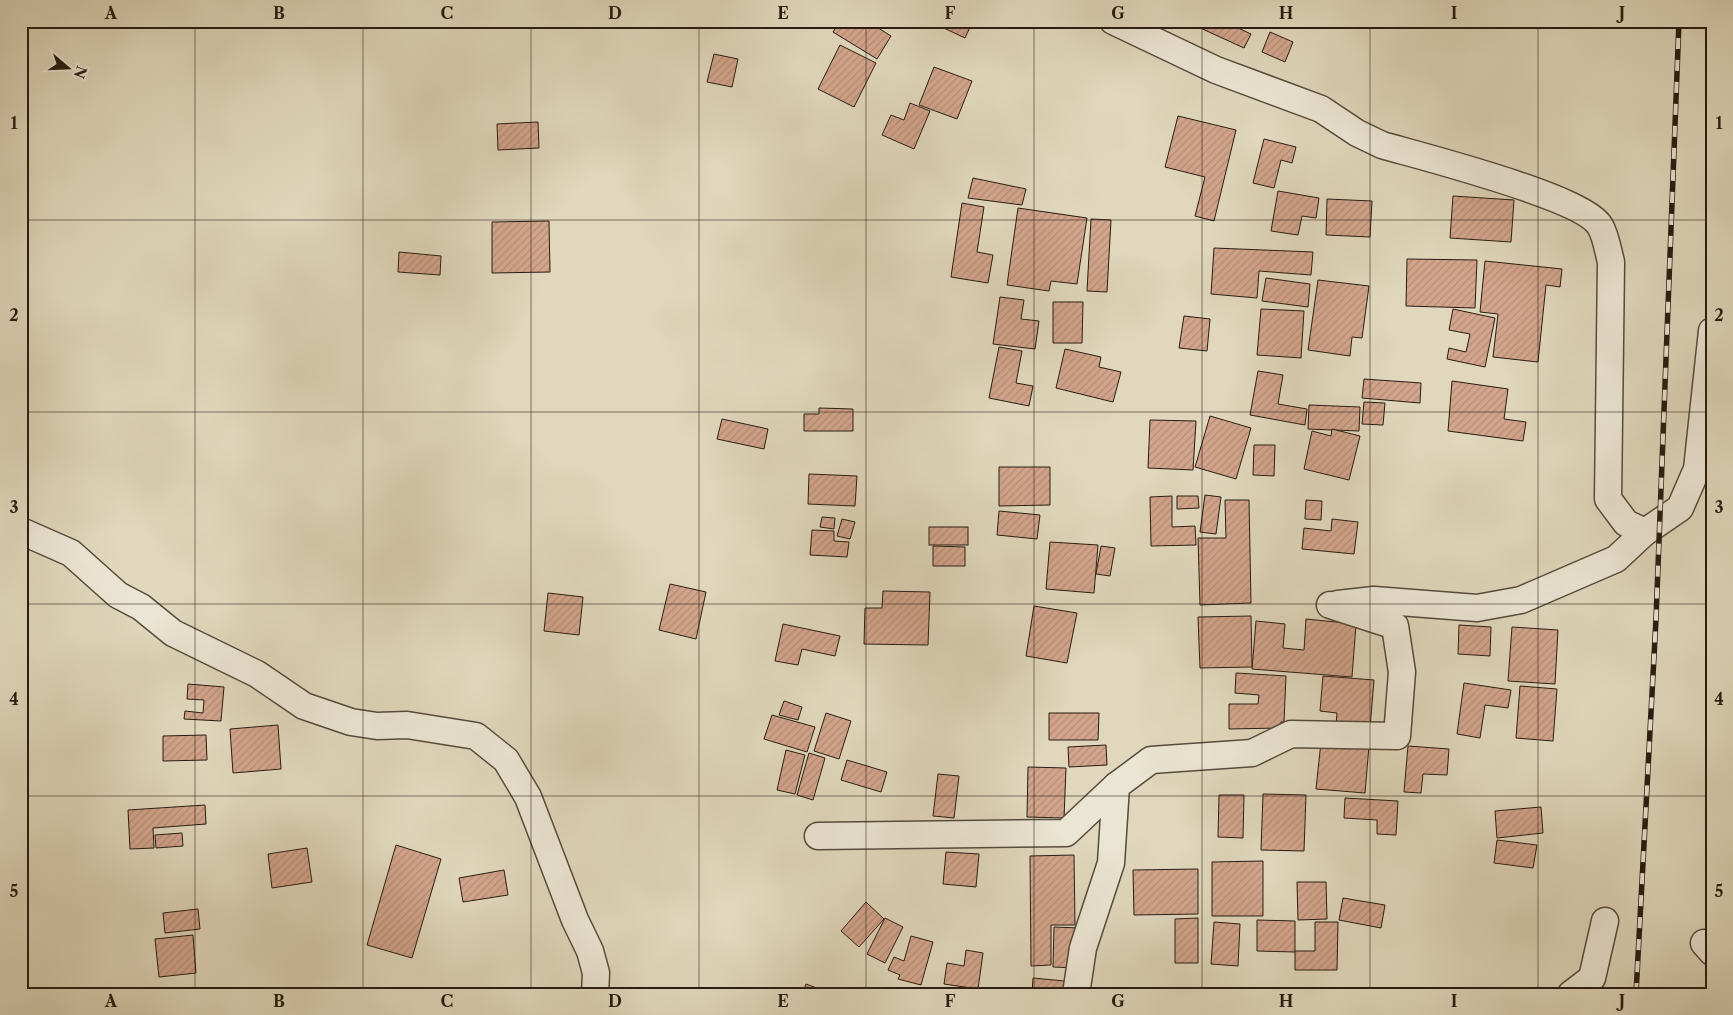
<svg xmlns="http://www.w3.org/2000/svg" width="1733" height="1015" font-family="'Libre Caslon Text',serif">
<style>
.building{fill:url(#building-hatch);stroke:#281c12}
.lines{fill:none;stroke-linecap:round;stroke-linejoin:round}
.minor-casing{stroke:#564b3c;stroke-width:29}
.minor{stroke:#ebe5d3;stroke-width:26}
.rail-casing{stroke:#281c12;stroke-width:5.5}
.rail{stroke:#ebe5d3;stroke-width:4;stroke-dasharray:11;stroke-linecap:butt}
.grid{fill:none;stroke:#281c12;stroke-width:1;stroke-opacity:0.55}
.neatline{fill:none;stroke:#281c12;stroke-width:2}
.grid-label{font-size:16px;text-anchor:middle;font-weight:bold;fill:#281c12}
</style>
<defs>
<pattern id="building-hatch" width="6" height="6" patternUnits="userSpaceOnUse" patternTransform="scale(1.25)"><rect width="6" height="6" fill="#d3a58c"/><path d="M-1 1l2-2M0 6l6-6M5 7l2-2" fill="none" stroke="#b58d78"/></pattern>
</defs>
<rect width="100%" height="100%" fill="#e0d7bc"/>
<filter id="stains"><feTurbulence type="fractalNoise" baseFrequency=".004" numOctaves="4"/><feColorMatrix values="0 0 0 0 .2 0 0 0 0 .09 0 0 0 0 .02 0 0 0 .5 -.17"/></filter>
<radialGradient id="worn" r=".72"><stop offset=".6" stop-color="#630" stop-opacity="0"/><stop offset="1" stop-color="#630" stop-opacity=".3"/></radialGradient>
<!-- building -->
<g class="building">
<polygon points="840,21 867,21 891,36 877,59 833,32"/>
<polygon points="929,21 973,21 965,38"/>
<polygon points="1185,21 1223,21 1251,34 1244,48"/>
<polygon points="1270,32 1293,42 1285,62 1262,52"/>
<polygon points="840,45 876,63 854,107 818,89"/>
<polygon points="714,54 738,59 732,87 707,82"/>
<polygon points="934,67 972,81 957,119 919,105"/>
<polygon points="910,103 930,111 914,149 882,135 891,115 904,120"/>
<polygon points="1178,116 1236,130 1214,221 1195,216 1205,177 1165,167"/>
<polygon points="538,122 539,148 498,150 497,124"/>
<polygon points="1264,139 1296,147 1292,163 1281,160 1274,188 1253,183"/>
<polygon points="973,178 1026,189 1022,205 968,198"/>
<polygon points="1278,191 1319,198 1316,218 1302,216 1298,235 1271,231"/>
<polygon points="1453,196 1514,200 1511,242 1450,238"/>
<polygon points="1327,199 1372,201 1370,237 1326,235"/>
<polygon points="962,203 984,207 977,252 993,255 988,283 951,277"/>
<polygon points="1018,208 1087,218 1077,284 1051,281 1049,291 1007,285"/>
<polygon points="1091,219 1111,220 1107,292 1087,291"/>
<polygon points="549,221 550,272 492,273 492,222"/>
<polygon points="1214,248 1313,252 1311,275 1259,271 1257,298 1211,294"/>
<polygon points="399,252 441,256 440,275 398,272"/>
<polygon points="1407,259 1477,260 1475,308 1406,306"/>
<polygon points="1485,261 1562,269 1560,287 1546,285 1538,362 1493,357 1498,314 1480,312"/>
<polygon points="1266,278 1310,284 1308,307 1262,301"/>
<polygon points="1318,280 1369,286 1362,338 1352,337 1350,356 1308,350"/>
<polygon points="1000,297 1024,300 1021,319 1039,321 1035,349 993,344"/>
<polygon points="1053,302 1083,302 1082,343 1053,343"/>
<polygon points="1261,309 1304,311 1301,358 1257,355"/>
<polygon points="1453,309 1495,318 1485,367 1447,359 1449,348 1466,352 1470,334 1449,330"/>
<polygon points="1184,316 1210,319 1207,351 1179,348"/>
<polygon points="999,347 1022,351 1016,383 1033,386 1029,406 989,398"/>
<polygon points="1065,349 1101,357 1099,367 1121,372 1113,402 1056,388"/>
<polygon points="1258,371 1283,375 1278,404 1307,409 1305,425 1250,415"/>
<polygon points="1364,379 1421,383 1420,403 1362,398"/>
<polygon points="1452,381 1508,389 1504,419 1526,422 1523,441 1448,431"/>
<polygon points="1364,402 1385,403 1383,425 1362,424"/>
<polygon points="1309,405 1360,407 1359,431 1308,429"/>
<polygon points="819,408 853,409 853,431 804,431 804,414 819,414"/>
<polygon points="1210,416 1251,428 1236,479 1195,467"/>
<polygon points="722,419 768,429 764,449 717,439"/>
<polygon points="1150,420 1196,421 1193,470 1148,468"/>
<polygon points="1332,429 1360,436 1349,480 1304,469 1312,431 1331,436"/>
<polygon points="1254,445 1275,445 1274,476 1253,475"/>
<polygon points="999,467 1050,467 1050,505 999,506"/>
<polygon points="809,474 857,476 855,506 808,504"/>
<polygon points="1205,495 1221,497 1216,534 1200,532"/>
<polygon points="1172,496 1172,527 1195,526 1196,545 1151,546 1150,497"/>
<polygon points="1177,496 1198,496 1199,508 1177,509"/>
<polygon points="1225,500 1249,500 1251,603 1200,605 1198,538 1226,538"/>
<polygon points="1306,500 1322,501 1321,520 1305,519"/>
<polygon points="999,511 1040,515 1037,539 997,535"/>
<polygon points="822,517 835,518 834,529 820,527"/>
<polygon points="842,519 855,522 850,539 837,536"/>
<polygon points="1332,519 1358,522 1354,554 1302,549 1304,528 1331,531"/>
<rect x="929" y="527" width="39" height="18"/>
<polygon points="812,530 834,531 834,541 849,542 847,557 810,555"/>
<polygon points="1050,542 1098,545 1094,593 1046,589"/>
<polygon points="933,546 965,547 965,566 933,566"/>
<polygon points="1101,546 1115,548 1110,576 1096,574"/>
<polygon points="670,584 706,592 696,639 659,630"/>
<polygon points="883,591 930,592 928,645 864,644 865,608 882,608"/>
<polygon points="548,593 583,597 579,635 544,631"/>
<polygon points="1034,606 1077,613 1067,663 1026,656"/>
<polygon points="1251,616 1252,667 1200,668 1198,617"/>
<polygon points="1306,619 1356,624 1352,677 1252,669 1256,621 1285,624 1283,648 1304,650"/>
<polygon points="783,624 840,636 835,656 802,649 798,665 775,661"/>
<polygon points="1459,625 1491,627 1490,656 1458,654"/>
<polygon points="1512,627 1558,630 1555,684 1508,681"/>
<polygon points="1236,673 1286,676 1284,722 1281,722 1281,728 1229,729 1229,704 1258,704 1259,695 1235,693"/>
<polygon points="1323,676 1374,680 1370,728 1336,725 1337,713 1320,711"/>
<polygon points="1464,683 1511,690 1508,708 1485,705 1480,738 1457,734"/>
<polygon points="188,684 224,687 221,721 184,719 185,711 203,713 204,700 187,699"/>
<polygon points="1520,686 1557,689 1553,741 1516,738"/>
<polygon points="784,701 802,707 798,720 779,715"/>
<polygon points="826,713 851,721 839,759 814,751"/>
<polygon points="1049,713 1099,713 1098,740 1049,740"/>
<polygon points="772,715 815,727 807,752 764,739"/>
<polygon points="278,725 281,769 233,773 230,729"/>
<polygon points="206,735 207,760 163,761 163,736"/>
<polygon points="1321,742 1369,746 1365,793 1316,789"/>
<polygon points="1106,745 1107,765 1069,767 1068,747"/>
<polygon points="1408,746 1449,749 1447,775 1423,774 1421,793 1404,792"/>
<polygon points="786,750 805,755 795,794 777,790"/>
<polygon points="809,753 825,758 813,800 797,795"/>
<polygon points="847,760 887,772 881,792 841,780"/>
<polygon points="1028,767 1066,768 1064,818 1027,817"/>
<polygon points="938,774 959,776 954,818 933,816"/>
<polygon points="1263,794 1306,795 1304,851 1261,850"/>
<polygon points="1219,795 1244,795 1243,838 1218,837"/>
<polygon points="1345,798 1398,801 1396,835 1377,834 1377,820 1344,818"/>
<polygon points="205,805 206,824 153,828 154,848 130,849 128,810"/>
<polygon points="1541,807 1543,833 1497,838 1495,811"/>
<polygon points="182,833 183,846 156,848 155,835"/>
<polygon points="1497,840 1537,845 1533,868 1494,863"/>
<polygon points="396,845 441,859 412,958 367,945"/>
<polygon points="307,848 312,882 272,888 268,854"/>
<polygon points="946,852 979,854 976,887 943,884"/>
<polygon points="1074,855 1075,925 1051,925 1051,965 1031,966 1030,856"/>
<polygon points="1263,861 1263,916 1212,916 1212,862"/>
<polygon points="1198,869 1198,914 1134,915 1133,870"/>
<polygon points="504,870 508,895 463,902 459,878"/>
<polygon points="1297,882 1326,882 1327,919 1298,920"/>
<polygon points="1343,898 1385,905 1381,928 1339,920"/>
<polygon points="866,902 884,919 859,947 841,931"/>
<polygon points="198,909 200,929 165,933 163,913"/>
<polygon points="885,918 903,927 885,963 867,954"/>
<polygon points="1198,918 1198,963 1175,963 1175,919"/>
<polygon points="1257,920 1295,921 1295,952 1257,951"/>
<polygon points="1214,922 1240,924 1238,966 1211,964"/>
<polygon points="1315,922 1338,922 1337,970 1295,970 1295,951 1315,951"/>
<polygon points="1054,927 1080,928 1078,968 1053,967"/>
<polygon points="193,935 196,973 159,977 155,939"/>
<polygon points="911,936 933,942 921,985 898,979 900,975 888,970 894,957 904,961"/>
<polygon points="966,950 983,953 978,989 944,984 947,963 964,966"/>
<polygon points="1033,978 1075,982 1074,994 1032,994"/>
<polygon points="806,984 833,994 802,994"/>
<polygon points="1153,989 1176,990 1175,994 1153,994"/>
</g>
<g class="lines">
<!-- minor casing -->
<g class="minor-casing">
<g id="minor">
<path d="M1113,21L1216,70L1321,109L1357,133L1382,145C1420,156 1583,197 1600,226C1606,236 1608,251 1611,262L1608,499L1626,523L1645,532L1680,508L1697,469L1712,331"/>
<polyline points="21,531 71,553 118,595 141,607 173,633 257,674 304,706 351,722 377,726 407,725 476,736 506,760 528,797 575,920 590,951 596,973 595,994"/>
<polyline points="1338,604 1374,600 1477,608 1521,600 1616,559 1645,532"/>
<polyline points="818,836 1066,833 1116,786"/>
<polyline points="1704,943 1712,952"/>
<polyline points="1076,994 1083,948 1111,863 1116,786 1151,760 1252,753 1291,734 1397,736 1402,672 1395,626 1330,605"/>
<polyline points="1571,994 1592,978 1605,921"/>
</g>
</g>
<!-- minor -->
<use href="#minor" class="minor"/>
<!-- rail casing -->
<g class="rail-casing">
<polyline id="rail" points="1636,994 1656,619 1679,21"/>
</g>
<!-- rail -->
<use href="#rail" class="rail"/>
</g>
<!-- grid -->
<path class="grid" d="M195,21V994M363,21V994M531,21V994M699,21V994M866,21V994M1034,21V994M1202,21V994M1370,21V994M1538,21V994M21,220H1712M21,412H1712M21,604H1712M21,796H1712"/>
<!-- margin -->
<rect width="1733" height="1015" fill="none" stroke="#e0d7bc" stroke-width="55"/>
<!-- north arrow -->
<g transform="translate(68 68) rotate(109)" stroke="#ebe5d3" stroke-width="4" paint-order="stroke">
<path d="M0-4L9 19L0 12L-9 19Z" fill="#281c12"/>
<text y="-8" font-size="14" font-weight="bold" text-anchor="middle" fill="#281c12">N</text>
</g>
<rect x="28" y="28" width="1678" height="960" class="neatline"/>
<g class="grid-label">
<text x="111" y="19">A</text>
<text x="279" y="19">B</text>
<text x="447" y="19">C</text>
<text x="615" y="19">D</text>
<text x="783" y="19">E</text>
<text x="950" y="19">F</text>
<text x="1118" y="19">G</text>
<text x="1286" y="19">H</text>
<text x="1454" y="19">I</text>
<text x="1622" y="19">J</text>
<text x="14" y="129">1</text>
<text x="1719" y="129">1</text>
<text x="14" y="321">2</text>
<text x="1719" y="321">2</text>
<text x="14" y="513">3</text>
<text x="1719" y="513">3</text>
<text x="14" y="705">4</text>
<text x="1719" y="705">4</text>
<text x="14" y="897">5</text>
<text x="1719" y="897">5</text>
<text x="111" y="1007">A</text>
<text x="279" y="1007">B</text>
<text x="447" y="1007">C</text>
<text x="615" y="1007">D</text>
<text x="783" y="1007">E</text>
<text x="950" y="1007">F</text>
<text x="1118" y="1007">G</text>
<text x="1286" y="1007">H</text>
<text x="1454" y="1007">I</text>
<text x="1622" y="1007">J</text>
</g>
<rect width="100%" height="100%" filter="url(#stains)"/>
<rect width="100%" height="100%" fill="url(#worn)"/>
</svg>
